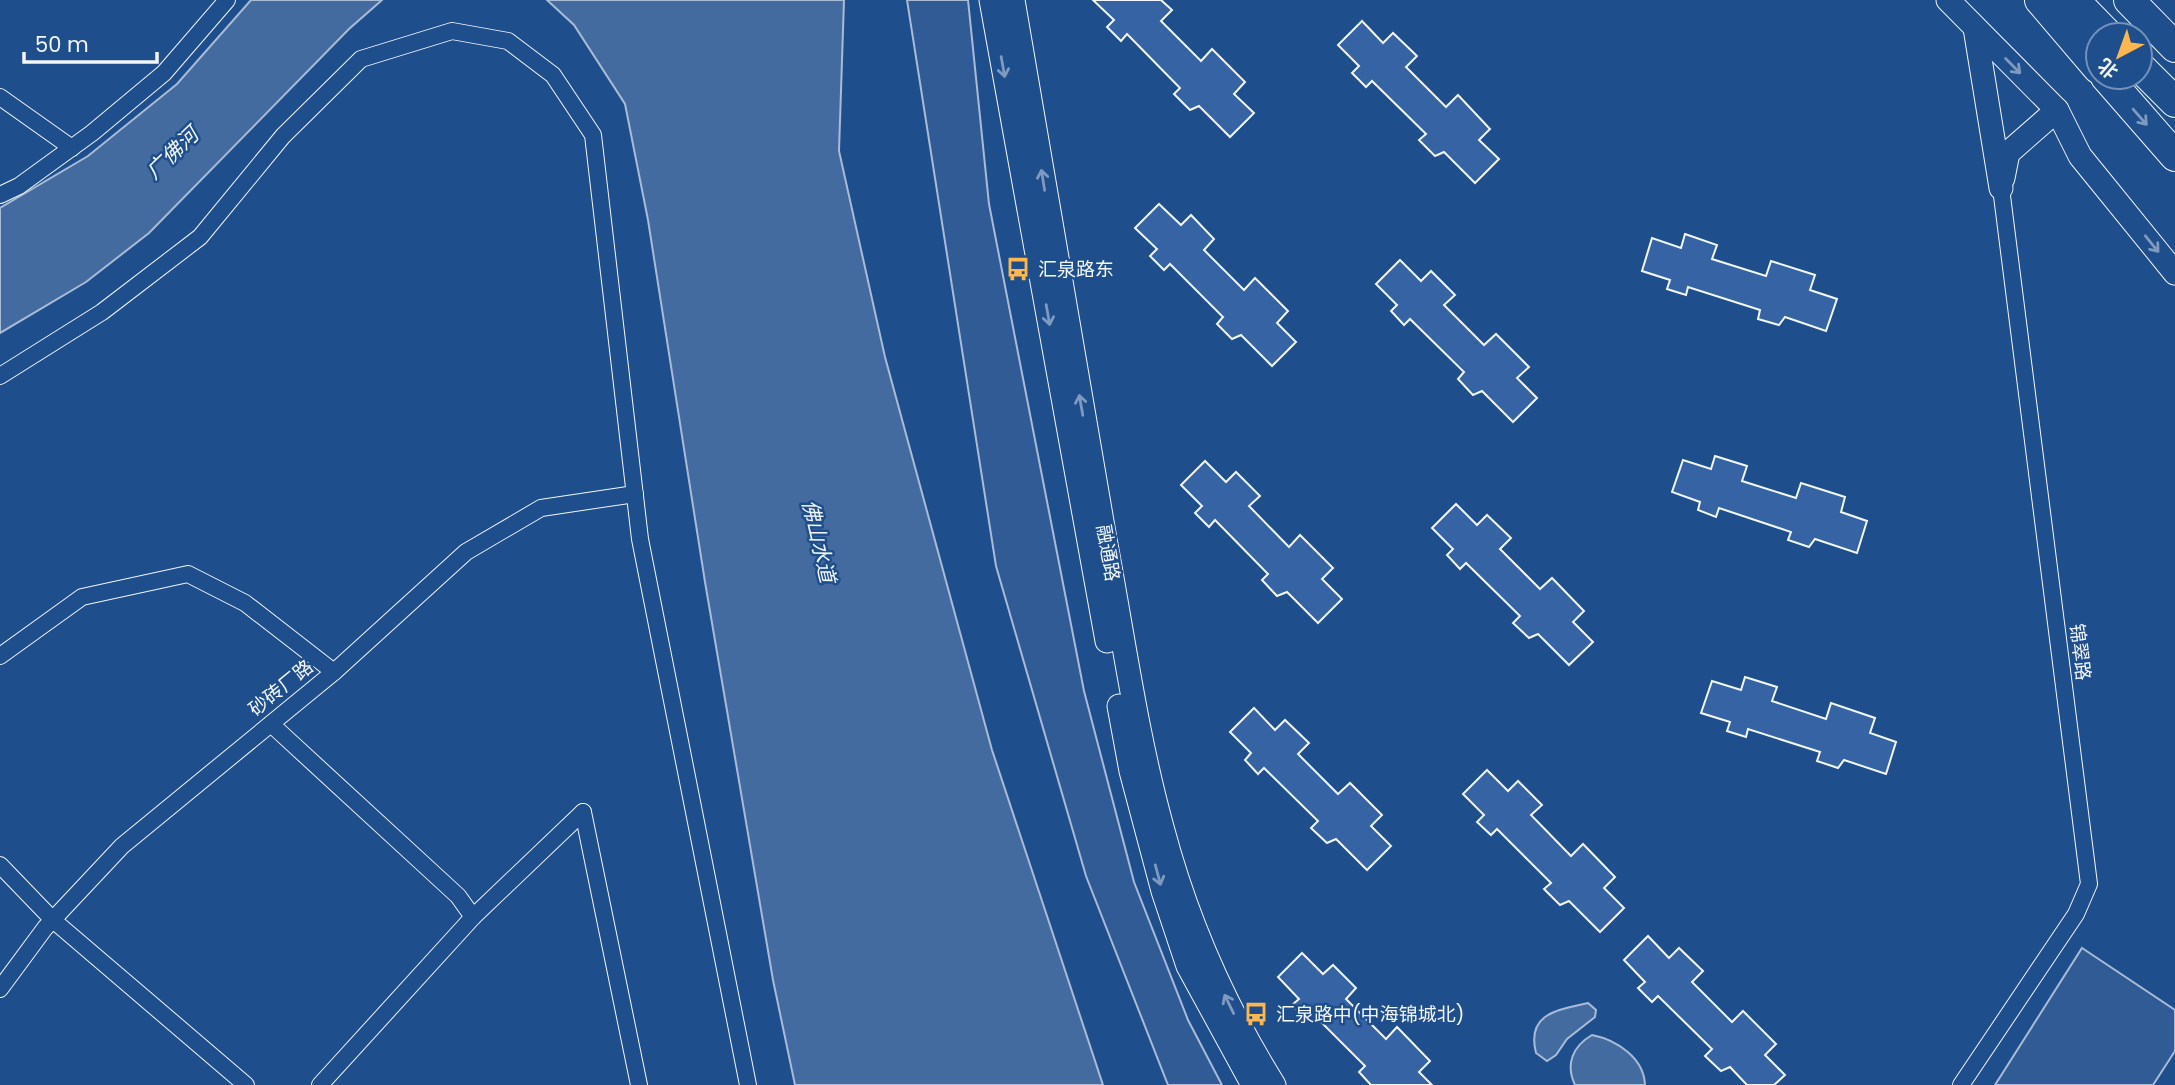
<svg xmlns="http://www.w3.org/2000/svg" width="2175" height="1085" font-family="Poppins,'Noto Sans SC',sans-serif">
<style>
.green{fill:#305b95;stroke:#a8bbd7;stroke-width:2}
.water{fill:#446ba0;stroke:#a8bbd7;stroke-width:2}
.building{fill:#3563a3;stroke:#f2f6ff;stroke-width:2}
.lines{fill:none;stroke-linecap:round;stroke-linejoin:round}
.street-casing{stroke:#f2f6ff;stroke-width:18}
.secondary-casing{stroke:#f2f6ff;stroke-width:25}
.highway-casing{stroke:#f2f6ff;stroke-width:32}
.street{stroke:#1f4e8c;stroke-width:16}
.secondary{stroke:#1f4e8c;stroke-width:23}
.highway{stroke:#1f4e8c;stroke-width:30}
.oneway{stroke:#7e9ac0}
.labels{text-anchor:middle;dominant-baseline:central;stroke-width:5;stroke-linejoin:round;paint-order:stroke}
.poi-label{font-size:19px;fill:#f2f6ff;stroke:#1f4e8c;text-anchor:start}
.street-label{font-size:19px;fill:#f2f6ff;stroke:#1f4e8c}
.water-label{font-size:21px;font-style:italic;fill:#f2f6ff;stroke:#1f4e8c}
</style>
<rect width="100%" height="100%" fill="#1f4e8c"/>
<!-- green -->
<g class="green">
<polygon points="907,0 968,0 989,204 1084,691 1134,882 1188,1020 1222,1085 1168,1085 1086,876 996,566"/>
<polygon points="2082,948 2175,1010 2175,1051 2153,1085 1995,1085"/>
</g>
<!-- water -->
<g class="water">
<polygon points="251,0 382,0 349,29 149,233 86,282 0,333 0,208 88,156 177,84"/>
<polygon points="547,0 844,0 839,151 885,357 992,750 1103,1085 795,1085 773,980 705,582 648,220 625,104 574,25"/>
<path d="M1588,1003L1596,1010L1595,1017L1567,1039L1556,1055L1547,1061L1536,1053C1526,1013 1558,1010 1588,1003Z"/>
<path d="M1592,1035C1617,1040 1644,1058 1645,1085H1575C1565,1064 1573,1046 1592,1035Z"/>
</g>
<!-- building -->
<g class="building">
<polygon points="1093,0 1161,0 1172,10 1161,21 1201,61 1212,49 1245,82 1234,94 1254,113 1230,137 1199,106 1190,110 1174,94 1180,88 1127,34 1121,41 1107,27 1114,20"/>
<polygon points="1362,21 1383,43 1393,33 1417,56 1406,67 1446,107 1458,95 1490,129 1479,140 1499,159 1475,183 1444,152 1435,156 1419,140 1426,134 1372,81 1366,87 1352,73 1359,66 1338,45"/>
<polygon points="1159,204 1181,225 1191,215 1214,239 1204,250 1244,290 1255,278 1288,311 1277,323 1296,342 1272,366 1241,335 1232,339 1217,324 1223,317 1170,264 1164,270 1150,256 1157,249 1135,228"/>
<polygon points="1685,234 1717,245 1712,259 1766,276 1771,261 1815,275 1810,290 1837,299 1826,331 1785,317 1779,325 1758,319 1760,310 1688,287 1686,295 1667,289 1670,280 1642,271 1652,238 1681,248"/>
<polygon points="1400,260 1421,281 1431,271 1455,295 1444,305 1484,345 1496,334 1529,367 1517,378 1537,398 1513,422 1482,391 1473,395 1458,379 1464,372 1410,319 1404,325 1391,311 1397,305 1376,284"/>
<polygon points="1715,456 1747,466 1742,481 1796,498 1801,483 1845,497 1841,512 1867,521 1857,553 1815,539 1809,547 1788,540 1791,532 1719,508 1716,517 1698,510 1700,502 1672,492 1683,460 1711,469"/>
<polygon points="1205,461 1226,482 1236,472 1260,496 1249,506 1289,547 1300,535 1333,568 1322,579 1342,599 1318,623 1287,592 1277,596 1262,580 1268,574 1215,520 1209,527 1195,513 1202,506 1181,485"/>
<polygon points="1456,504 1477,525 1487,515 1511,538 1500,549 1540,589 1552,578 1584,611 1573,622 1593,642 1569,665 1538,634 1529,638 1513,623 1520,616 1466,563 1460,569 1447,555 1453,549 1432,528"/>
<polygon points="1745,677 1777,687 1772,701 1826,719 1831,703 1875,718 1870,733 1896,742 1886,774 1844,760 1838,768 1817,761 1820,752 1748,729 1746,737 1727,731 1730,722 1701,713 1712,681 1741,690"/>
<polygon points="1254,708 1275,730 1285,720 1309,743 1298,754 1338,794 1350,783 1382,815 1371,826 1391,846 1367,870 1336,839 1327,843 1311,828 1318,821 1264,768 1258,774 1245,760 1251,753 1230,732"/>
<polygon points="1487,770 1508,791 1518,781 1542,805 1531,815 1571,856 1583,844 1615,877 1604,888 1624,908 1600,932 1569,901 1560,905 1544,889 1551,883 1497,829 1491,835 1477,822 1484,815 1463,794"/>
<polygon points="1648,936 1669,958 1679,948 1703,971 1692,982 1732,1022 1743,1011 1776,1044 1765,1055 1785,1075 1774,1085 1747,1085 1730,1067 1721,1071 1705,1056 1712,1049 1658,996 1652,1002 1638,988 1645,982 1624,960"/>
<polygon points="1302,953 1323,974 1333,965 1356,988 1346,999 1386,1039 1397,1027 1430,1061 1419,1072 1432,1085 1371,1085 1359,1072 1365,1066 1312,1013 1306,1019 1292,1005 1299,999 1278,977"/>
</g>
<g class="lines">
<!-- street casing -->
<g class="street-casing">
<g id="street">
<polyline points="0,97 72,148"/>
<polyline points="0,195 19,186 92,133 164,73 227,0"/>
<polyline points="0,376 102,312 200,237 283,136 361,59 452,31 508,41 553,75 593,135 640,539 748,1085"/>
<polyline points="0,656 82,597 188,574 245,603 334,672"/>
<polyline points="271,724 458,896 473,917"/>
<polyline points="583,812 639,1085"/>
<polyline points="0,865 53,920 246,1085"/>
<polyline points="0,989 45,928 122,846 334,672 466,552 541,508 635,494"/>
<polyline points="320,1085 473,917 583,812"/>
<polyline points="1961,1085 2076,914 2089,884 2001,188"/>
</g>
</g>
<!-- secondary casing -->
<g class="secondary-casing">
<g id="secondary">
<polyline points="991,0 1107,641"/>
<path d="M1013,0C1043,180 1073,360 1105,539C1123,635 1136,733 1162,827C1186,918 1224,1005 1274,1085"/>
<polyline points="1948,0 2057,110 2080,156 2175,273"/>
<polyline points="1975,28 2001,188"/>
<polyline points="2003,178 2008,153 2057,110"/>
<polyline points="1119,706 1131,771 1163,891 1188,966 1253,1085"/>
</g>
</g>
<!-- highway casing -->
<g class="highway-casing">
<g id="highway">
<polyline points="2040,0 2098,68"/>
<polyline points="2074,0 2108,35"/>
<polyline points="2129,0 2175,47"/>
<polyline points="2140,67 2175,102"/>
<polyline points="2106,77 2175,156"/>
</g>
</g>
<!-- street -->
<use href="#street" class="street"/>
<!-- secondary -->
<use href="#secondary" class="secondary"/>
<!-- highway -->
<use href="#highway" class="highway"/>
</g>
<!-- one-way arrows -->
<defs><path id="oneway-shaft" d="M-6 0H5M1.5-3L5.5 0L1.5 3" fill="none" stroke-width="1.6" stroke-linecap="round" stroke-linejoin="round" transform="scale(1.75)"/></defs>
<g class="oneway">
<use href="#oneway-shaft" transform="translate(2013 66) rotate(45)"/>
<use href="#oneway-shaft" transform="translate(1003 67) rotate(80)"/>
<use href="#oneway-shaft" transform="translate(2140 117) rotate(49)"/>
<use href="#oneway-shaft" transform="translate(1043 180) rotate(-99)"/>
<use href="#oneway-shaft" transform="translate(2152 244) rotate(51)"/>
<use href="#oneway-shaft" transform="translate(1048 315) rotate(80)"/>
<use href="#oneway-shaft" transform="translate(1081 405) rotate(-100)"/>
<use href="#oneway-shaft" transform="translate(1158 875) rotate(75)"/>
<use href="#oneway-shaft" transform="translate(1229 1004) rotate(-116)"/>
</g>
<!-- icons -->
<defs>
<g id="bus-bare" transform="scale(1.89)"><path d="M-5-6H5V4H4V6H2V4H-2V6H-4V4H-5ZM-3.5-4V0h7V-4ZM-3.5 1.2v1.5H-2V1.2ZM2 1.2v1.5H3.5V1.2Z" fill="#ffb74d" stroke="#1f4e8c" stroke-width="2.5" paint-order="stroke"/></g>
</defs>
<g fill-rule="evenodd">
<use href="#bus-bare" x="1018" y="269"/>
<use href="#bus-bare" x="1256" y="1014"/>
</g>
<g class="labels">
<!-- poi labels -->
<g class="poi-label">
<text x="1038" y="269">汇泉路东</text>
<text x="1276" y="1014">汇泉路中(中海锦城北)</text>
</g>
<!-- street labels -->
<g class="street-label">
<text transform="translate(1108 553) rotate(80)">融通路</text>
<text transform="translate(2080 652) rotate(83)">锦翠路</text>
<text transform="translate(281 688) rotate(-39)">砂砖厂路</text>
</g>
<!-- water labels -->
<g class="water-label">
<text transform="translate(172 153) rotate(-44)">广佛河</text>
<text transform="translate(819 541) rotate(77)">佛山水道</text>
</g>
</g>
<!-- north arrow -->
<g transform="translate(2119 56) rotate(221)"><circle r="33" fill="#1f4e8c" stroke="#7391ba" stroke-width="2"/>
<path d="M0-5L12 26L0 18L-12 26Z" fill="#ffb74d"/>
<text y="-10" font-size="19" font-weight="bold" text-anchor="middle" fill="#f2f6ff">北</text>
</g>
<!-- scale -->
<path d="M24 52v10h133v-10" fill="none" stroke="#f2f6ff" stroke-width="3.5"/>
<text x="35" y="52" font-size="21" fill="#f2f6ff" stroke="#1f4e8c" stroke-width="5" paint-order="stroke">50 m</text>
</svg>
